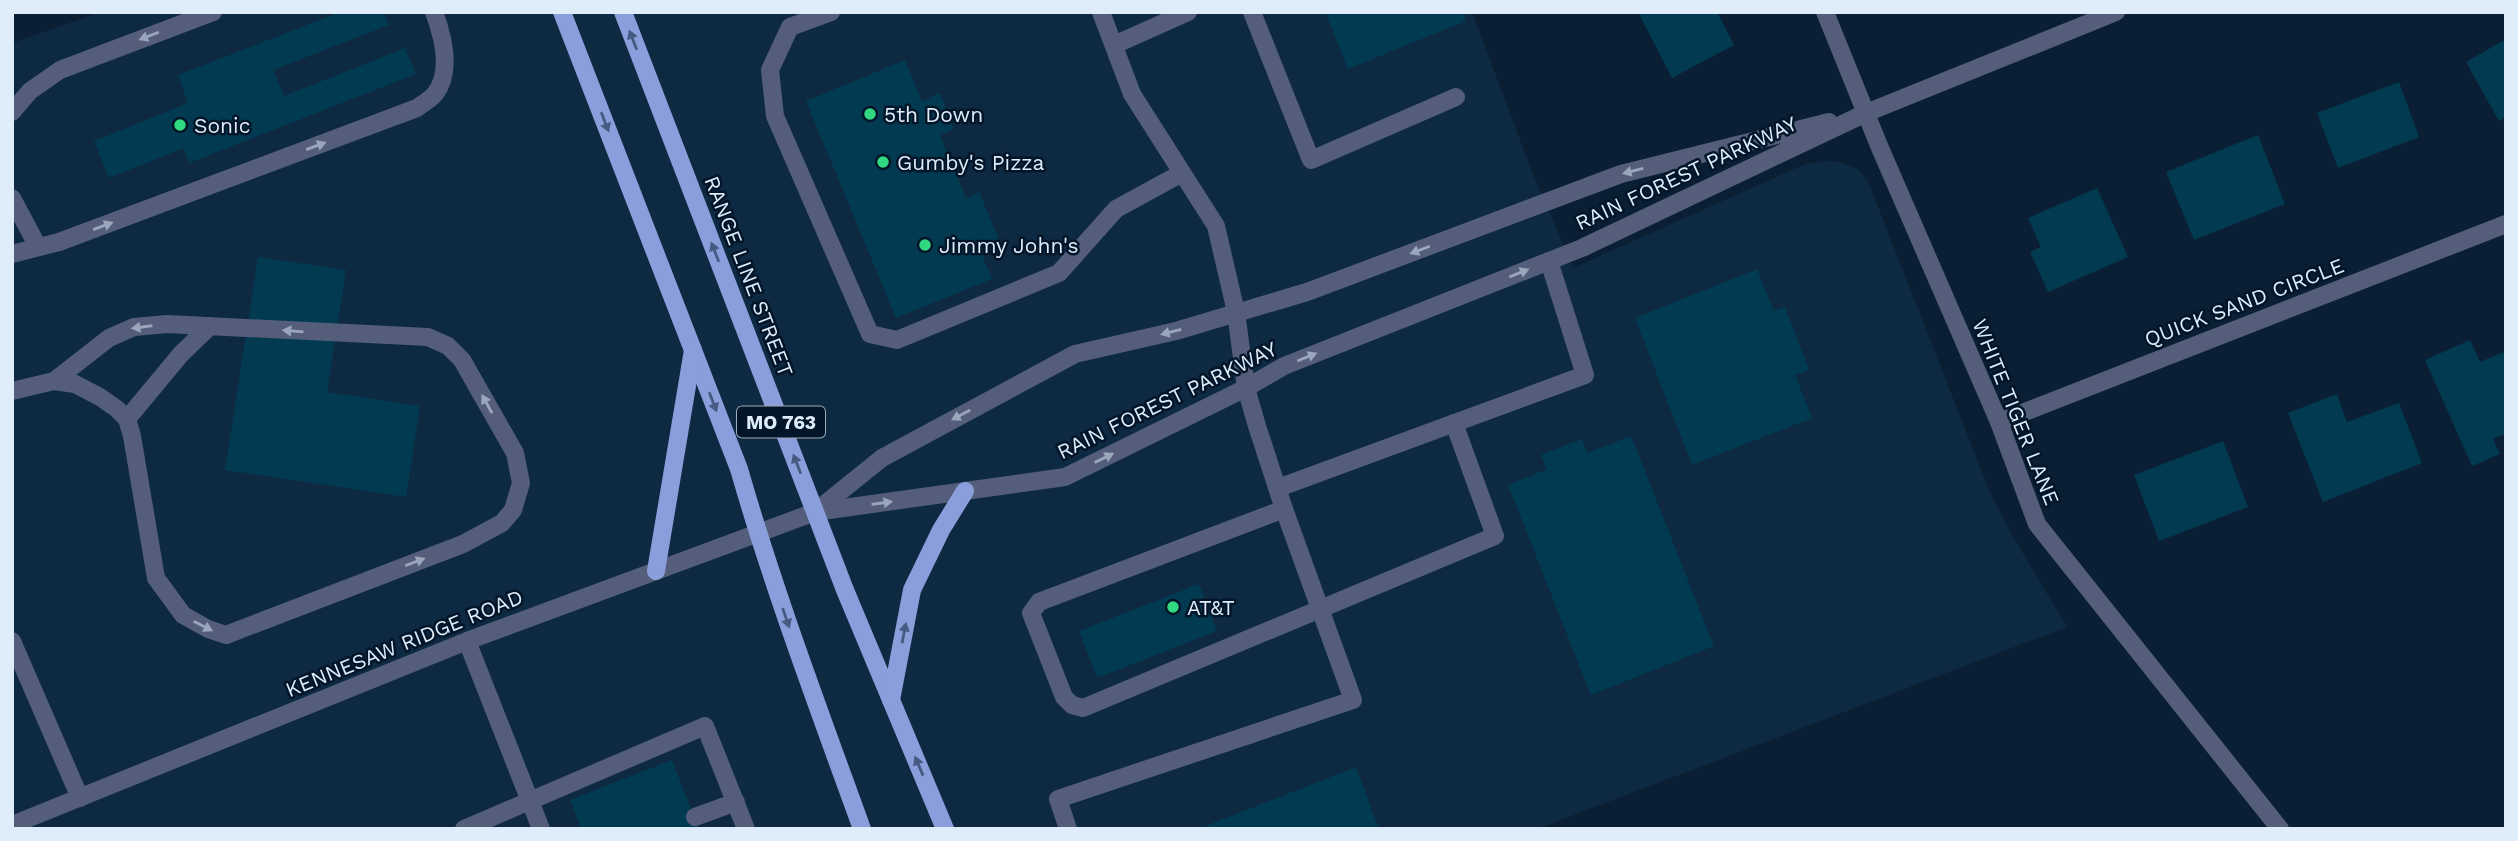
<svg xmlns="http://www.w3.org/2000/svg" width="2518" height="841" font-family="'Work Sans',sans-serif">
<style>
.built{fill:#0e2942}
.building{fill:#023b51}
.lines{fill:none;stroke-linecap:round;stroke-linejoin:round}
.lane{stroke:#545e7b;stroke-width:18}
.street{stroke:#545e7b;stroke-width:18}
.primary{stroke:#8a9edb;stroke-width:18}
.oneway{fill:#9aa6bb}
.oneway2{fill:#465a82}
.poi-dot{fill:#31d882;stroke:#031529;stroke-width:2.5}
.labels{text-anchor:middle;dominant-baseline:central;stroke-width:5;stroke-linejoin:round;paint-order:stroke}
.shield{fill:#031529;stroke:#9dacbc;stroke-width:2}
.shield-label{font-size:19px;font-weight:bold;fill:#dfedfb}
.poi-label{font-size:21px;fill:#dfedfb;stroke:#031529;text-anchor:start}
.street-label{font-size:21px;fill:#dfedfb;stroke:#031529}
</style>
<rect width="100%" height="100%" fill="#0a1f33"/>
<!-- built -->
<polygon class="built" points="101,12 1472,12 1531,169 1573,268 1805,164 1831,161 1844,163 1858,169 1868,181 1991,495 2015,540 2067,627 1537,829 12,829 12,43"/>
<!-- building -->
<g class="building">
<polygon points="340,12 384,12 389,25 273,70 284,96 405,48 416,74 189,163 184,148 109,178 94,141 188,103 178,75"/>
<polygon points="1325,12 1463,12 1466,21 1348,69"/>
<polygon points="1638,12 1717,12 1734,45 1672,78"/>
<polygon points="2506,39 2506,117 2499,121 2466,62"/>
<polygon points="905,60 922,101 940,93 954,129 940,135 966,198 979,192 999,240 979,248 992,279 896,318 806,101"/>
<polygon points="2399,82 2419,137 2338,168 2317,113"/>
<polygon points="2258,135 2285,204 2194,240 2166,172"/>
<polygon points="2097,188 2128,257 2048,292 2030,252 2041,247 2028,218"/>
<polygon points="258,257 346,270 327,392 420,406 406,497 225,470"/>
<polygon points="1757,269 1774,311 1785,307 1809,370 1795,375 1812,418 1692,465 1635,318"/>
<polygon points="2470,340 2480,362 2506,351 2506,434 2493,439 2500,454 2472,466 2425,360"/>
<polygon points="2337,394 2347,422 2399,403 2422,463 2323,502 2288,413"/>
<polygon points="1631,436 1714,646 1591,695 1508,485 1547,469 1541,455 1582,439 1587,453"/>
<polygon points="2223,441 2248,507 2159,541 2134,475"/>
<polygon points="1199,584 1217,631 1097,678 1079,631"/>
<polygon points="672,760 699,829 581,829 570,800"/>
<polygon points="1356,767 1379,829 1198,829"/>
</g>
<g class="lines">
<!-- lane -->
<g class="lane">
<polyline points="831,12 790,27 770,70 775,116 870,334 897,340 1059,273 1116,209 1182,173"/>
<polyline points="1252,12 1311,160 1456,97"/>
<polyline points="1114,45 1188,12"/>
<polyline points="12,112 30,91 60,70 213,12"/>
<polyline points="12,198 38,247"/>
<path d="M12,254L59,242L417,108C422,104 431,99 435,94C452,72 443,36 434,12"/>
<polyline points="12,391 54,381 75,384 100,397 117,409 127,419 132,436 156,578 183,615 208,629 226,635 463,544 502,523 513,510 521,483 515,453 462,360 448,346 428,337 167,324 134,327 109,338 54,381"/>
<polyline points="127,419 181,354 210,326"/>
<polyline points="1278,488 1585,375 1549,261"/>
<polyline points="1284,509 1039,602 1031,613 1064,697 1072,705 1083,708 1495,536 1454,423"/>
<polyline points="467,641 541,829"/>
<polyline points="695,817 736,802"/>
<polyline points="464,829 705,726 746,829"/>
<polyline points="1068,829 1058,799 1353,700 1284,509 1257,426 1246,388 1236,312"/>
</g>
<!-- street -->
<g class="street">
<polyline points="1101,12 1132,94 1216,226 1236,312"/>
<polyline points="1825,12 1880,148 1999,422 2037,524 2280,829"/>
<polyline points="1999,422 2506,224"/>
<polyline points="815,512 882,458 1075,354 1176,331 1307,292 1621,174 1829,122"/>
<polyline points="12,641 80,798"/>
<polyline points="12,825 467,641 815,512 1065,477 1246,388 1284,366 1582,248 1866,113 2116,12"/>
</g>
<!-- primary -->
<g class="primary">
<path d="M562,12L739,469C774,591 819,710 862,829"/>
<polyline points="623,12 845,590 945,829"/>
<polyline points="656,571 693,350"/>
<polyline points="891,700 912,590 941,530 965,491"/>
</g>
</g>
<!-- one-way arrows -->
<defs><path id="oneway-solid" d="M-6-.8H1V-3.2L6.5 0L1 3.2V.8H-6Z" transform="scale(1.75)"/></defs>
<g class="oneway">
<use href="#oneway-solid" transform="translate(149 36) rotate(159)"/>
<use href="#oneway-solid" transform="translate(316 146) rotate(-20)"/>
<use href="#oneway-solid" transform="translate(1633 171) rotate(166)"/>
<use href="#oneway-solid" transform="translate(103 226) rotate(-20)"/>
<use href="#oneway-solid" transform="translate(1420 250) rotate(159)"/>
<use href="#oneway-solid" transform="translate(1519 273) rotate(-22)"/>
<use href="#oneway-solid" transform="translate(142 327) rotate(172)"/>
<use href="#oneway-solid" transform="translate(293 331) rotate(-175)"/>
<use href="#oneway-solid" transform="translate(1171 332) rotate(166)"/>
<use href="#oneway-solid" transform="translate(1307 357) rotate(-22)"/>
<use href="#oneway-solid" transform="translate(487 404) rotate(-119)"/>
<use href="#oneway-solid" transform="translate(961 415) rotate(152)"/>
<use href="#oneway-solid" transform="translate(1104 458) rotate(-26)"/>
<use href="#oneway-solid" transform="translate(882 503) rotate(-8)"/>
<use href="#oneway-solid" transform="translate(415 562) rotate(-21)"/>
<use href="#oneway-solid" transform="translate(203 626) rotate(27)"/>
</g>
<g class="oneway2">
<use href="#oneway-solid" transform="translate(633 40) rotate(-111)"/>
<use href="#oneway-solid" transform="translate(605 122) rotate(69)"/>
<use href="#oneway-solid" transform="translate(715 252) rotate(-111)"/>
<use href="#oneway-solid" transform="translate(713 402) rotate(69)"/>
<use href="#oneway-solid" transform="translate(797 464) rotate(-111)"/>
<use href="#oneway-solid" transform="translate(786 618) rotate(71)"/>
<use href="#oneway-solid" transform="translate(904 633) rotate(-79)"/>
<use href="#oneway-solid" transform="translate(919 766) rotate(-113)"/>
</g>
<!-- markers -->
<g class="poi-dot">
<circle cx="870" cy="114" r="7"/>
<circle cx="180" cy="125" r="7"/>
<circle cx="883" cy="162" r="7"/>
<circle cx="925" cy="245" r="7"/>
<circle cx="1173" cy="607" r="7"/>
</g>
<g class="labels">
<!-- shield labels -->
<rect class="shield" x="737" y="406.5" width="88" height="31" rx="5"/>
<g class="shield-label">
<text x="781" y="422">MO 763</text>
</g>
<!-- poi labels -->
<g class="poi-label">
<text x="884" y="114">5th Down</text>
<text x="194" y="125">Sonic</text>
<text x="897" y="162">Gumby's Pizza</text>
<text x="939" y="245">Jimmy John's</text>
<text x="1187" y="607">AT&amp;T</text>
</g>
<!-- street labels -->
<g class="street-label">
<text transform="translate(1686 173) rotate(-25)">RAIN FOREST PARKWAY</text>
<text transform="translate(749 276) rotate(69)">RANGE LINE STREET</text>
<text transform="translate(2244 302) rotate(-21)">QUICK SAND CIRCLE</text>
<text transform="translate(1167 400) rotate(-26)">RAIN FOREST PARKWAY</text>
<text transform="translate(2016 412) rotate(68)">WHITE TIGER LANE</text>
<text transform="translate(404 643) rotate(-22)">KENNESAW RIDGE ROAD</text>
</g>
</g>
<!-- border -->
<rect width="2518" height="841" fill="none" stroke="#dfedfb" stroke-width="28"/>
</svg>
